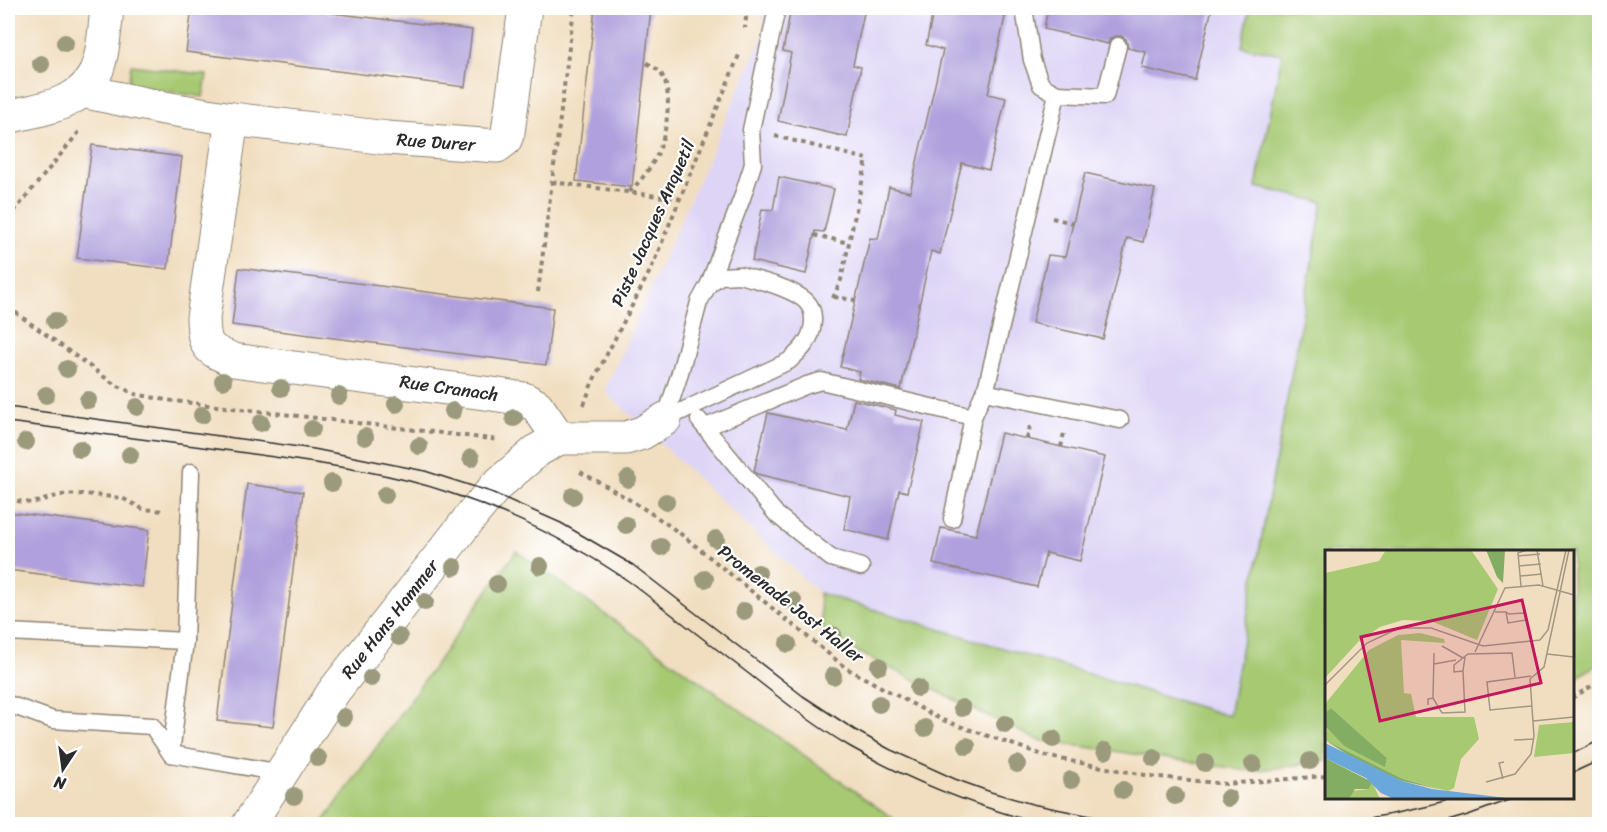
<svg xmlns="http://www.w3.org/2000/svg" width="1607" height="832" font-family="Sriracha,sans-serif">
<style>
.built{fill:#ded5f6}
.green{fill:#a6c972;stroke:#687a4e;stroke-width:1.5}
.building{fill:#b0a0dd}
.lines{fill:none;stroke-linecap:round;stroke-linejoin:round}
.lane-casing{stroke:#8e8476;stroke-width:19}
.street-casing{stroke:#8e8476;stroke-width:35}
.path{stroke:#8e8476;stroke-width:4;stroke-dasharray:4.5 4.5;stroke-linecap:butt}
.lane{stroke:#fff;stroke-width:16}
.street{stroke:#fff;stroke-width:33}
.tram{stroke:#2b2b2b;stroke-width:1.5}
.tree{fill:#9c9a7c}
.labels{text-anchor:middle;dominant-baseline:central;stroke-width:4.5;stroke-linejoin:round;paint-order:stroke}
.street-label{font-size:18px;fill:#2b2b2b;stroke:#fff}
.inset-road{fill:none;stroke:#a29684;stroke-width:1.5}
.view{fill:#c2185b;fill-opacity:0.15;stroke:#c2185b;stroke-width:3}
.inset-edge{fill:none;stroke:#2b2b2b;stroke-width:3}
</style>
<rect width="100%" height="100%" fill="#fff"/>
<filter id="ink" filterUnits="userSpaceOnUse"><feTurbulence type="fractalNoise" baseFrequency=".0167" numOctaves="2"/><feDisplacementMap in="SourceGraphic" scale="12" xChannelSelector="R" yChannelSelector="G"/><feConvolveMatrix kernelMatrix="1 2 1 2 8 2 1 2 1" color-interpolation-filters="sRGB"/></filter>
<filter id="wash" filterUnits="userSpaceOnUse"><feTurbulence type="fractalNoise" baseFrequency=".008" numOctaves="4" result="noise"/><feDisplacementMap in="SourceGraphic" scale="24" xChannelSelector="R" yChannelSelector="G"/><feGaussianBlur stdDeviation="1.35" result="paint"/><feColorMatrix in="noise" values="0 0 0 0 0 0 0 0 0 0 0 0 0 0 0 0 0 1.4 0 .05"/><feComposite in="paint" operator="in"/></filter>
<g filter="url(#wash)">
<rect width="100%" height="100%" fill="#f1dec0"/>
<!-- built -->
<polygon class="built" points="760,8 1250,8 1242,47 1282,54 1256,187 1324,202 1229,716 819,593 605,391 766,29"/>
<!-- green -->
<g class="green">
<polygon points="1250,8 1600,8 1599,663 1573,680 1572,552 1326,552 1326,761 1253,771 1037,740 823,635 819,593 1229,716 1323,202 1256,187 1282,54 1242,47"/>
<polygon points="131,65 207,75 203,97 128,85"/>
<polygon points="516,551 901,824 322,824"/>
</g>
<g id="blocks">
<!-- building -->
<g class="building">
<polygon points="192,8 290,8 472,30 465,87 186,52"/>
<polygon points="595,8 651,8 632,187 576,181"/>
<polygon points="791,8 865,8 853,65 861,67 847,137 778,121 791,53 783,51"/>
<polygon points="934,8 1007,8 988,94 1006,98 989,170 962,163 940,254 931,251 901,389 858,379 860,372 840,367 870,238 878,239 889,187 910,192 943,50 926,45"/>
<polygon points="1048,8 1212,8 1195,80 1142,68 1146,52 1128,48 1126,39 1121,36 1115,36 1110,39 1108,44 1044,29"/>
<polygon points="92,145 182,157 168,269 77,258"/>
<polygon points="1085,173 1155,189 1143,242 1127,238 1103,339 1032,323 1048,255 1065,257"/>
<polygon points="779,177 834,189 824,232 815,231 806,274 752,261 762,209 773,210"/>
<polygon points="239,268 553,308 546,365 232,325"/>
<polygon points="854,400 896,410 895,415 924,422 907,492 899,490 888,540 844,529 850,496 757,474 754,471 768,413 847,430"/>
<polygon points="1001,433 1105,457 1080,561 1046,553 1037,587 933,564 941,528 976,535"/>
<polygon points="247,484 303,492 273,727 217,721"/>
<polygon points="8,512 149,530 142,587 8,570"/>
</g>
</g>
</g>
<g filter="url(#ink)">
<use href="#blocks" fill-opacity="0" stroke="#8e8476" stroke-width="1.5"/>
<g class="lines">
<!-- lane casing -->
<g class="lane-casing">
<g id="lane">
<polyline points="1024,8 1032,60 1041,85 1057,94 1105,96 1118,46"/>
<path d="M740,275C760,281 785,286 802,298C819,309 814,334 803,347C799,352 794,356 789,361L665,419L679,376L699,302L709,284L720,276Z"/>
<polyline points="709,284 742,198 753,164 751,130 777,8"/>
<polyline points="984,392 1120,420"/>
<polyline points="699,420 777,515 831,558 861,567"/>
<polyline points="706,427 807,385 821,381 973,417"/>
<polyline points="952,519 973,417 987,385 1057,94"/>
<polyline points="8,632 185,641 171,754"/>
<polyline points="185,641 191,472"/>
<polyline points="8,704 53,720 152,726 171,754 282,773"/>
</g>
</g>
<!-- street casing -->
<g class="street-casing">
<g id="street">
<polyline points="82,91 164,108 232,119 387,138 497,146 505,140 508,132 525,8"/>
<path d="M8,117C43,108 88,105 99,63C104,46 105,26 107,8"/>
<path d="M232,119L203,318C204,347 207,349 233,360L492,394L524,399L537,406L559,438H626L642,433L665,419"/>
<polyline points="249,824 334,691 473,514 496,486 538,450 559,438"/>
</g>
</g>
<!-- path -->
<g class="path">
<polyline points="744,8 746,18 745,28"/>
<polyline points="775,136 867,159 841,280 833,298"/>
<polyline points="552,182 680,199"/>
<path d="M629,192C640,182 650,169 657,155C666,137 673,95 663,77C660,70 652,66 645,62"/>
<polyline points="1052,218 1073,223"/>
<polyline points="8,219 79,132"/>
<polyline points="814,235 849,243"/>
<polyline points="538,292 574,8"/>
<polyline points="834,297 855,300"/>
<polyline points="8,307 114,384 135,394 166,400 499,440"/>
<polyline points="584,405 592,383 651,269 739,55"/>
<polyline points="1027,439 1030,426"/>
<polyline points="1061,447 1064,433"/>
<path d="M580,472C617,491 653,513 686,538L846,668L942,720L1049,757L1150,776L1226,784L1326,776"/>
<polyline points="8,500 33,503 60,495 84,494 122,498 143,509 164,511"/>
<polyline points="1572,698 1600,681"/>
</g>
<!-- lane -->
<use href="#lane" class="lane"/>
<!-- street -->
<use href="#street" class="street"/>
<!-- tram -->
<g class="tram">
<polyline points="8,407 314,449 425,471 491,492 561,523 633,565 803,696 855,730 889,749 955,779 991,792 1032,804 1130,824"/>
<path d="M8,422C92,433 176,443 260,455C323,464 387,472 447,492C514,514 577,545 634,585C672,615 711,645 749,674C781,699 813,725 849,746C909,781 974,806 1042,824"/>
<polyline points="1572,754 1600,740"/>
<polyline points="1572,773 1600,760"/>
<path d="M1327,824C1371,819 1417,810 1460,798"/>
<polyline points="1438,824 1468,815 1515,798"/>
</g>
</g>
<!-- trees -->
<g class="tree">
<circle cx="65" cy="43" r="9"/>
<circle cx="41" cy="64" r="9"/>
<circle cx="55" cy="321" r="9"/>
<circle cx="67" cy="369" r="9"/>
<circle cx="223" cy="381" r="9"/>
<circle cx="281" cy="388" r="9"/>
<circle cx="46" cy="395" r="9"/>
<circle cx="339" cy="396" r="9"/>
<circle cx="88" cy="400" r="9"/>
<circle cx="396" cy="404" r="9"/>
<circle cx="137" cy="407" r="9"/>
<circle cx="453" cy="411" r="9"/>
<circle cx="202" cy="415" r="9"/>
<circle cx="514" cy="418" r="9"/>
<circle cx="261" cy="423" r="9"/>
<circle cx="312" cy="429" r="9"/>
<circle cx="365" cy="437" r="9"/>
<circle cx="26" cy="442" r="9"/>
<circle cx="419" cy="446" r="9"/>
<circle cx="80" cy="449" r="9"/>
<circle cx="130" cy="455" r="9"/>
<circle cx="471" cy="458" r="9"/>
<circle cx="628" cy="479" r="9"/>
<circle cx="332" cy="483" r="9"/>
<circle cx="385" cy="495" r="9"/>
<circle cx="573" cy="496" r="9"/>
<circle cx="666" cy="502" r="9"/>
<circle cx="626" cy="525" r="9"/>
<circle cx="716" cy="539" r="9"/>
<circle cx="661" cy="547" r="9"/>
<circle cx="540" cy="566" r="9"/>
<circle cx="454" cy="567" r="9"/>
<circle cx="758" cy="573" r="9"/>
<circle cx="705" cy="579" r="9"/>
<circle cx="497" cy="584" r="9"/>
<circle cx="793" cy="601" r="9"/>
<circle cx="425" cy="602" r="9"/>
<circle cx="744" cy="611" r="9"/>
<circle cx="833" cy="635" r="9"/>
<circle cx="399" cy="637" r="9"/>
<circle cx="788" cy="644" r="9"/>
<circle cx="879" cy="666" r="9"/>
<circle cx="833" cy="676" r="9"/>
<circle cx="371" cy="678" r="9"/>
<circle cx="918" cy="688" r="9"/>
<circle cx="879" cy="704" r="9"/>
<circle cx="962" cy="708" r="9"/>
<circle cx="344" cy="717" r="9"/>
<circle cx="1005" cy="724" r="9"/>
<circle cx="925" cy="728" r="9"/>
<circle cx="1053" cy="739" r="9"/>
<circle cx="967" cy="746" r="9"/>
<circle cx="1105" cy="751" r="9"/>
<circle cx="318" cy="758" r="9"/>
<circle cx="1154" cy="758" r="9"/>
<circle cx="1310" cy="761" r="9"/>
<circle cx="1205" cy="763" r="9"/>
<circle cx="1017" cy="764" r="9"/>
<circle cx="1253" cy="764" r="9"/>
<circle cx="1071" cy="780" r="9"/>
<circle cx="1123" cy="790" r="9"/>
<circle cx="294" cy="796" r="9"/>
<circle cx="1175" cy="796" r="9"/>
<circle cx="1228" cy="798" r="9"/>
</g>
</g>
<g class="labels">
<!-- street labels -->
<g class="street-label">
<text transform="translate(436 142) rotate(4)">Rue Durer</text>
<text transform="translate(653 223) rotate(-66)">Piste Jacques Anquetil</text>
<text transform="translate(449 388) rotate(8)">Rue Cranach</text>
<text transform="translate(791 604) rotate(38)">Promenade Jost Haller</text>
<text transform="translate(390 619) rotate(-52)">Rue Hans Hammer</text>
</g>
</g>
<!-- overview -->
<g transform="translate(1325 550)">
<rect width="249" height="249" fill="#f1dec0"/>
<path d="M61,0H146L173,39L152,90L106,71L78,70L55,77L34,91L0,128V23L54,11ZM95,83L119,89L120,93L76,90L79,143L86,144L91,167H149L154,189L136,209L129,238L123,241L78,229L0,190L2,178L19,196L60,216L62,208L6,158L0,163V154L44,100L73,85ZM249,172V203L209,207L214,175ZM47,232L55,249H24L27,241L44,239Z" fill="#a6c972"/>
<path d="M161,0H180L178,33L172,27ZM6,158L62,208L60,217L19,196L2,178L0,182V163ZM0,190L78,229L118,240L77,231L40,216ZM0,208L47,232L44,239H30L24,249H0Z" fill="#84ad64"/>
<path d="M0,193L77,231L107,239L190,249H69L56,243L41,228L0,208Z" fill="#6aa8dc"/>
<path class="inset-road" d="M212,0L218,36M193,6L215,4M194,16L216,14M195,26L217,24M196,36L193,3L202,0M170,62H181L184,64L199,63L201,70L183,73L181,62M117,96L138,108M150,102L180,38L214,35L249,45M222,104L249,107M140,107L138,121L129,122V115L143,104L187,103L190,127M109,114L131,110M206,126L162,132L165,160L207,156M0,135L42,93L74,78H106L158,96L215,90L223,80L241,0M108,148L109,103M103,155V149L108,148L117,163L140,162L138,121M208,171L249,167M189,190L209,189M178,229L174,213L179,212M161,232L190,224L206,204L209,186L205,129L219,117L244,0"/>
<path class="view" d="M197,50L216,133L55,171L36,87Z"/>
<rect width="249" height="249" class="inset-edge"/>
</g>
<!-- margin -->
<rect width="1607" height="832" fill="none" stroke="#fff" stroke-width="30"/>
<!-- north arrow -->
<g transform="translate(63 769) rotate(193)" stroke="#ffffff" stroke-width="4.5" paint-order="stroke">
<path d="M0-4.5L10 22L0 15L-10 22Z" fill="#2b2b2b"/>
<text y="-9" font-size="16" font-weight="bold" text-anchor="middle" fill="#2b2b2b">N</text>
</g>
</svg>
